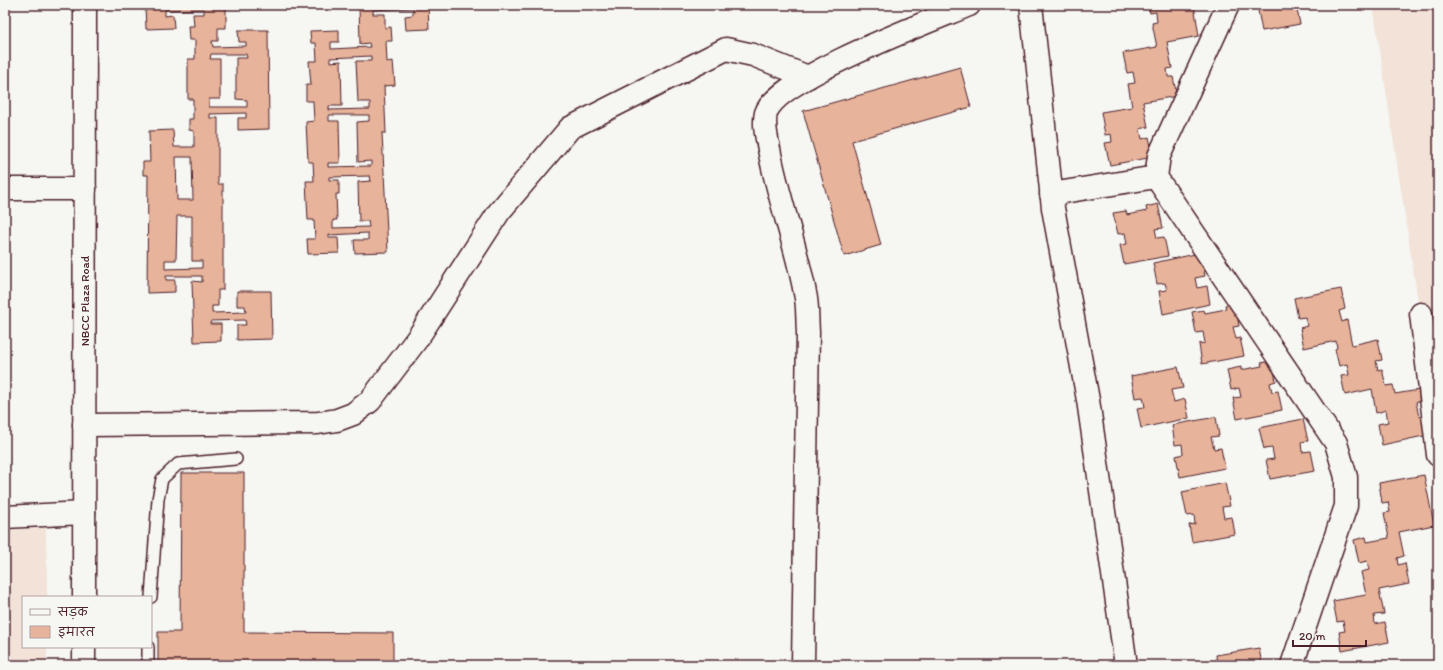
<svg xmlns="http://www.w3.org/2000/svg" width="1443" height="670" font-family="Itim,'Playpen Sans Deva',sans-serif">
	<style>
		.built { fill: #f2e2d8 }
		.building { fill: #e7b39a; stroke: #4a1f2b; fill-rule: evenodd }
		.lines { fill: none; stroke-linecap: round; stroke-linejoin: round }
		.service-casing { stroke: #4a1f2b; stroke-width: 14 }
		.minor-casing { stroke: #4a1f2b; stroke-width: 25 }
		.tertiary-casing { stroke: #4a1f2b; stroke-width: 25 }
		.service { stroke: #f6f6f2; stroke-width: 11 }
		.minor { stroke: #f6f6f2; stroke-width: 22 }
		.tertiary { stroke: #f6f6f2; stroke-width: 22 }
		.labels { text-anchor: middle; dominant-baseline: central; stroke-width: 4; stroke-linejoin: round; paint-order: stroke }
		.street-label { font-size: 12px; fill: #4a1f2b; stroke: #f6f6f2 }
	</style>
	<rect width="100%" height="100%" fill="#f6f6f2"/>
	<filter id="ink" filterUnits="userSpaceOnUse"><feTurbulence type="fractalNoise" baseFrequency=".025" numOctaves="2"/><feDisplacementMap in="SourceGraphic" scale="8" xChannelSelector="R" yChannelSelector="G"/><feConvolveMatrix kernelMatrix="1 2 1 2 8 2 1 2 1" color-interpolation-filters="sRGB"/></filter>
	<g filter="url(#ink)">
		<g class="built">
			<polygon points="1373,5 1438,5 1438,433"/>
			<polygon points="46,528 47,597 23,597 23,647 47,647 47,665 5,665 5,530"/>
		</g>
		<g class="building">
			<path d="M145,5H226V28H218V41H212L213,47L246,46V42H239L238,30H268L269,129L238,130V118H246V113L210,114V118H218V184H223V290H218V306H212V313L246,312L245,306H237V291H271L272,339L237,340V325H246L245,320L211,321L210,324H221V341L194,342L192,281L202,282V276H166V280H175V292L147,293L148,175H143V162H150L149,131L173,130L174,147H194V131L189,130V119H193V99H188V59H195V40H189L188,26H194L193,14H204V9L165,10V16L173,15L174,28L146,29ZM211,54H246L247,58H236V99L247,100V107H209V99H220V59H210ZM176,157H192L193,200H177ZM177,216H192V261H202V268L165,269V260H176Z"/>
			<path d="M359,5H428L429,29L406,30L405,16L413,15V8L373,10V14H385V28L391,27L392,41H386L387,62L393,61L395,85L384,86L386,133H382L388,252L355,253L354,240H368V233L329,235V238H338L339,253L308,254L307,239H315L314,220H308L306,181H314L313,162H308L306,122L314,121L313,101H306V85H311L309,61H317L316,43H311L310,31L339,30V42H331V49L370,47L369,43L360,44ZM371,56V61H356L358,102H370V109L329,110V106H342L341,61L330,62V58ZM329,115H369V121L357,122L358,162L371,161V166L328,167V163H340L339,121H329ZM370,176L371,181L358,182L359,221H368L369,227L333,228V220H337L336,194H339V180H329V177Z"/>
			<polygon points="1148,5 1194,5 1199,36 1167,42 1172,68 1167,69 1168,77 1173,77 1177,96 1143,102 1148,127 1140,129 1142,139 1149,137 1153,157 1110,165 1105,143 1112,142 1111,134 1105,135 1101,112 1132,107 1128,84 1135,83 1133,72 1127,73 1123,53 1157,47 1152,23 1157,22 1156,12 1150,13"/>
			<polygon points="1257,5 1296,5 1300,24 1262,31"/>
			<polygon points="960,67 971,107 852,141 881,245 844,256 803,111"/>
			<polygon points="1158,204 1163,228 1155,229 1157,238 1164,237 1168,256 1124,264 1120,245 1127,244 1125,233 1118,234 1113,213 1126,211 1127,215 1147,211 1146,207"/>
			<polygon points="1200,253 1205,276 1195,278 1197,288 1207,286 1210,304 1163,314 1159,291 1167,290 1165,283 1157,284 1153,263"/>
			<polygon points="1341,289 1345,309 1339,311 1342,322 1347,320 1352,345 1378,339 1382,360 1376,361 1378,370 1382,369 1386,386 1393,385 1395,394 1419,390 1421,400 1416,402 1419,417 1424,416 1428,435 1382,445 1378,424 1388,422 1386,410 1376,413 1372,389 1345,395 1341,376 1349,375 1347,364 1339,366 1335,349 1337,348 1336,341 1304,348 1300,328 1307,326 1305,317 1298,318 1294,298"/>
			<polygon points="1235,303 1239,326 1233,327 1236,339 1240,338 1244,356 1202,364 1199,344 1205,343 1203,332 1196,333 1192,312 1204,310 1205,313 1226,309 1225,305"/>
			<polygon points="1272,361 1276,381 1270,383 1272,392 1278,391 1282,410 1237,419 1233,398 1241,397 1239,388 1231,390 1227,370 1241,367 1241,370 1262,366 1261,363"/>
			<polygon points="1178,367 1183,388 1171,390 1174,402 1185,399 1189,418 1141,428 1137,408 1145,407 1143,397 1135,398 1131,376"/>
			<polygon points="1216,417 1219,436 1211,437 1214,449 1221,448 1225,468 1180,477 1176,456 1183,454 1182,444 1175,445 1172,425"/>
			<polygon points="1303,419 1308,441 1301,442 1302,452 1311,451 1315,471 1270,479 1266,460 1274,459 1272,448 1264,449 1259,428"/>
			<polygon points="181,473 244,473 244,632 393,633 393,665 158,665 158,632 180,632"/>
			<polygon points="1424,475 1434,525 1399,532 1404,556 1397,558 1398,565 1405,563 1409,584 1379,590 1384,614 1374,615 1375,624 1385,622 1389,642 1342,651 1339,632 1345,631 1343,621 1337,622 1333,601 1366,595 1361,572 1369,570 1367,561 1359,563 1354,540 1366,537 1367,542 1389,538 1384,513 1390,512 1388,502 1382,503 1379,483"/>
			<polygon points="1225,483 1230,506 1222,507 1224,518 1232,517 1235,534 1192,542 1189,525 1195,524 1194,515 1187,516 1182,492"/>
			<polygon points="1259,648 1262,665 1217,665 1216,655"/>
			<polygon points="755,661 755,665 684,665 684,664"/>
		</g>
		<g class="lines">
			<g class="service-casing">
				<g id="service">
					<polyline points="151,597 158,499 162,479 178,464 236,459"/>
					<polyline points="148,665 148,647"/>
				</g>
			</g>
			<g class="minor-casing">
				<g id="minor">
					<polyline points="1031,5 1053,208 1088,400 1126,665"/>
					<polyline points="1228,5 1159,156 1156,177 1336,443 1346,477 1346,506 1292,665"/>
					<polyline points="1051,194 1156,177"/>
					<polyline points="1421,314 1438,455"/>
					<polyline points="84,425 318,423 337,420 353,414 370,401 417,339 499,212 570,128 726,49 753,55 808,77"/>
					<polyline points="5,517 84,513"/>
					<path d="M803,665L808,332C807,319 808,305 805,293C796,244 778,198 769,149C767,138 763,125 766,113C777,78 931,21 969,5"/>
				</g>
			</g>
			<g class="tertiary-casing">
				<g id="tertiary">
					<polyline points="5,189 85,189"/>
					<polyline points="84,597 85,5"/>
					<polyline points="84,665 84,647"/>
				</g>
			</g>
			<use href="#service" class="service"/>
			<use href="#minor" class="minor"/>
			<use href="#tertiary" class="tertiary"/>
		</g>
	</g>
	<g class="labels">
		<g class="street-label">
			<text transform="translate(85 301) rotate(-90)">NBCC Plaza Road</text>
		</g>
	</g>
	<rect width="1443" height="670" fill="none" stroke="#f6f6f2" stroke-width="20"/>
	<rect x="10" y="10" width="1423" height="650" fill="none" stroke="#4a1f2b" stroke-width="1.5" filter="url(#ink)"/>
	<rect x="22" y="596" width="130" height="52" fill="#f6f6f2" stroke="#b1a0a2"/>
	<rect x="30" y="609" width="20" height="6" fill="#f6f6f2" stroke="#b1a0a2"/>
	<text x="58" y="616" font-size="12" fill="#4a1f2b">सड़क</text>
	<rect x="30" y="626" width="20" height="12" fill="#e7b39a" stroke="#b1a0a2"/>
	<text x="58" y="636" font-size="12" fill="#4a1f2b">इमारत</text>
	<path d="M1293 640v6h73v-6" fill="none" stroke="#4a1f2b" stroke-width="2"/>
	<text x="1299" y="640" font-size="12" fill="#4a1f2b" stroke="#f6f6f2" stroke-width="3" paint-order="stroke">20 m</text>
</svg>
